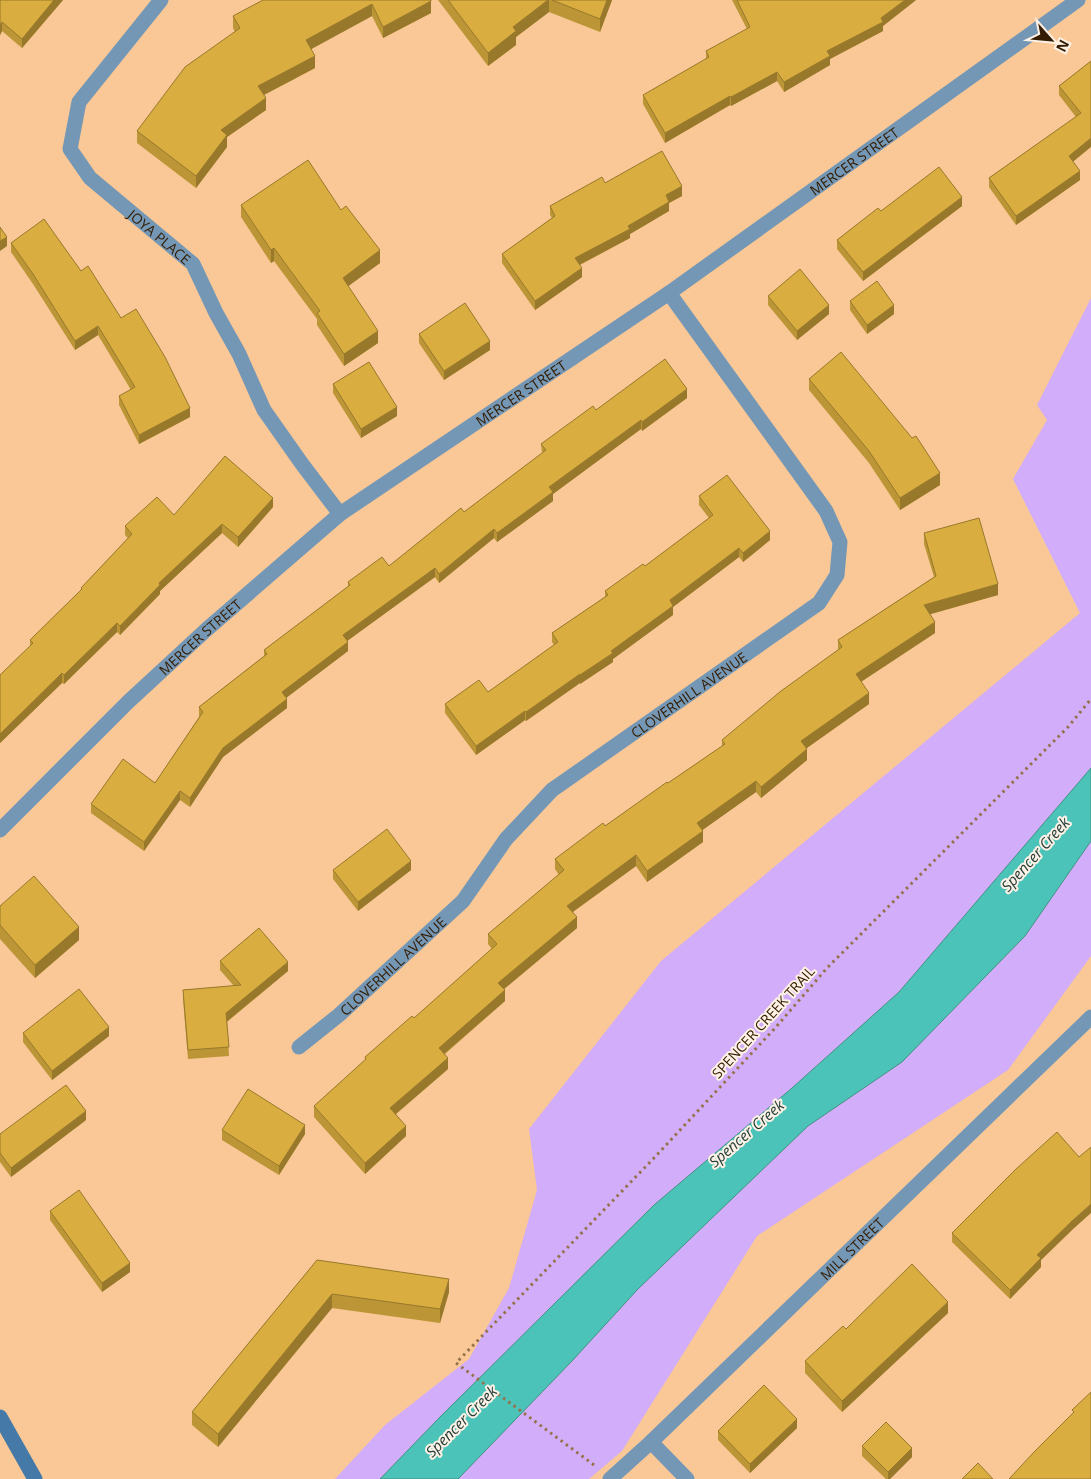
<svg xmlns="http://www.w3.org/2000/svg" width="1091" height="1479" font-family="'Open Sans',sans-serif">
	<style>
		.green { fill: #d2adfa }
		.water { fill: #4cc3b8; stroke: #449181 }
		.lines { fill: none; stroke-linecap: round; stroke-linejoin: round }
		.path { stroke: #96724b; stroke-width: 3; stroke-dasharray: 2.5 4; stroke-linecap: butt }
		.street { stroke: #7597b6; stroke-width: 15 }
		.secondary { stroke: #4579a7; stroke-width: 15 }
		.wall { fill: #bb9536 }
		.shaded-wall { fill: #98792c }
		.building { fill: #d9ad3f; stroke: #98792c }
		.labels { text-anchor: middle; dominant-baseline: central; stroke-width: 4; stroke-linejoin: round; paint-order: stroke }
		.street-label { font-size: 14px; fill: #331c01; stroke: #fef1e5 }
		.water-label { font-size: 15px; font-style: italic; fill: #243e3b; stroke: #fef1e5 }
	</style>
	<rect width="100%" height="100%" fill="#f9c896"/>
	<polygon class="green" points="1091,298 1091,956 1008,1070 757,1236 622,1451 589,1479 335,1479 385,1425 469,1359 509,1288 537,1190 529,1129 661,961 1080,613 1013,479 1047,420 1037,405"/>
	<polygon class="water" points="1091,768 1091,841 1025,936 902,1062 808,1126 638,1289 572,1361 458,1479 380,1479 440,1417 654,1205 792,1088 899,992"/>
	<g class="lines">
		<polyline class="path" points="594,1465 456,1363 654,1158 776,1027 827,968 1068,727 1091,699"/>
		<g class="street">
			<path id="s1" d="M161,0L79,102L70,149L90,178L193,264L216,313L239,354L264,410L302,464L340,514"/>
			<path id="s2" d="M0,830L128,702L206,630L340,514L669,293L1078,0"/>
			<path id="s3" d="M299,1047L339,1015L463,901L506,839L552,790L819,603L837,575L840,542L826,511L669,293"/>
			<polyline points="651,1442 687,1479"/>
			<path id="s4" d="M610,1479L651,1442L1091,1017"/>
		</g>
		<polyline class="secondary" points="0,1417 35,1479"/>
	</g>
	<g class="wall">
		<polygon points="0,0 63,0 22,48 2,31 0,35"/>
		<polygon points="431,0 431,13 383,38 372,16 311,49 315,68 264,95 266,110 227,137 227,147 196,188 137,143 137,131 235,32 233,28 233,16"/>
		<polygon points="438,0 612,0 600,32 549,12 516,37 516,45 488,66"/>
		<polygon points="732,0 916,0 883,26 883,31 830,59 830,65 784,92 777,81 731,106 730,105 665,143 643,104 643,95 706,59 706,51 747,29"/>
		<polygon points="1091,61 1073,161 1080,180 1016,225 989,187 989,178 1076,117 1059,95 1059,86"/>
		<polygon points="605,183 682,196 669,203 669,211 630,234 630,238 580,265 582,277 535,310 502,263 502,254 552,218 550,215 550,206"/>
		<polygon points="241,205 341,210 380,263 348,286 378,343 344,366 317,325 317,319 274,261 271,263 241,217"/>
		<polygon points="962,206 863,281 837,249 837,240 881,211"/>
		<polygon points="11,243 81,271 121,318 190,417 139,444 119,405 119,396 131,390 98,335 75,350 33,284 11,252"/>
		<polygon points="768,296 829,314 797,340 768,305"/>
		<polygon points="850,301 894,314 867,334 850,310"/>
		<polygon points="419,334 490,350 444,380 419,343"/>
		<polygon points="809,379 940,485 900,510 869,463 809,390"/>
		<polygon points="333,384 397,416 361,438 333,393"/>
		<polygon points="687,398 642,431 641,429 553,494 553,501 497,542 494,538 439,583 435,577 347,641 348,651 286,698 287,708 223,757 190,807 180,800 144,851 91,813 91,804 155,783 199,717 199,707 264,656 264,650 348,587 348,582 389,566 464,512 542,453 541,444 596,410"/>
		<polygon points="699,496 770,540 743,562 739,557 673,607 673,615 613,659 613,662 580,684 580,683 526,721 525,720 476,755 445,713 445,704 488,692 554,645 552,642 552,633 605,597 605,591 645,566 709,518 699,505"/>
		<polygon points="273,507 238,547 222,533 160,591 160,594 120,635 117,632 64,684 62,683 0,743 0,675 30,646 30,640 81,590 81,588 128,538 125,535 125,526 174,515"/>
		<polygon points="924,533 998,595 930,614 935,633 861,682 869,704 807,748 807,760 761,798 756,792 702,830 703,842 647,882 636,866 573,912 577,928 504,989 505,1001 445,1054 448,1069 396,1114 406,1136 365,1174 314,1117 314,1106 365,1060 365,1057 414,1018 492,949 488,944 488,934 559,875 555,869 555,859 605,826 722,746 722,740 838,650 838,640 934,577 924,544"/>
		<polygon points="333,870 411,870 358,911 333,879"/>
		<polygon points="0,906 79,940 35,978 0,939"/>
		<polygon points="220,961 288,971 227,1022 229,1056 188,1059 183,999 183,990 234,986 220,970"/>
		<polygon points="23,1033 109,1036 52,1080 23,1042"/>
		<polygon points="86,1120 11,1177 0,1162 0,1134"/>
		<polygon points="222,1130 305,1134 279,1175 222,1140"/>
		<polygon points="50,1211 130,1272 102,1292 50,1220"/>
		<polygon points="1072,1230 1041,1260 1041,1267 1010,1299 952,1242 952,1233"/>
		<polygon points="317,1260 449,1292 440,1323 332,1308 218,1447 192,1425 192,1412"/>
		<polygon points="948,1313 842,1412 805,1373 805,1361 846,1329"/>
		<polygon points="797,1428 750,1473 718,1440 718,1431"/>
		<polygon points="862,1446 912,1457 890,1479 886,1479 862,1456"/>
	</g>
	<g class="shaded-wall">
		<polygon points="54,0 63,0 22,48 22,39"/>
		<polygon points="548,0 549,0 549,12 516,37 516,45 488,66 488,53 513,27"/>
		<polygon points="607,0 612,0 600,32 600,19"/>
		<polygon points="905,0 916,0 883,26 883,31 830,59 830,65 784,92 784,82 827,51 881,18"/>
		<polygon points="431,1 431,13 383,38 383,27"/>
		<polygon points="372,4 372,16 306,52 306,40"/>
		<polygon points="2,22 2,31 0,35 0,25"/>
		<polygon points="315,56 315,68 258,98 258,86"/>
		<polygon points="777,72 777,81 731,106 731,97"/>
		<polygon points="730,96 730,105 665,143 665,133"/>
		<polygon points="266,98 266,110 227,137 227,147 196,188 196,176 221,130"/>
		<polygon points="1091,138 1091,147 1069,165 1069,156"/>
		<polygon points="1080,171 1080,180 1016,225 1016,216"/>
		<polygon points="682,186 682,196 669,203 669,211 630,234 630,238 575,267 575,258 666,195"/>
		<polygon points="962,197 962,206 863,281 863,272"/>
		<polygon points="7,237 7,246 0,251 0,241"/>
		<polygon points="274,248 274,261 271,263 271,250"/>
		<polygon points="380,250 380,263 343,290 343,278"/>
		<polygon points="582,268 582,277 535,310 535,301"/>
		<polygon points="829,305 829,314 797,340 797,331"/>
		<polygon points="894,305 894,314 867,334 867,325"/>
		<polygon points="98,326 98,335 75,350 75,341"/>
		<polygon points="378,331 378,343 344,366 344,354"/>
		<polygon points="490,341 490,350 444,380 444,371"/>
		<polygon points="687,389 687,398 642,431 642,422"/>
		<polygon points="397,407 397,416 361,438 361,429"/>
		<polygon points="190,408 190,417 139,444 139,435"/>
		<polygon points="641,420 641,429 553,494 553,501 497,542 497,533 549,487"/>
		<polygon points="940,473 940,485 900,510 900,498"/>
		<polygon points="273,498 273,507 238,547 238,537"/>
		<polygon points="222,524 222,533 160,591 160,594 120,635 120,626 159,583"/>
		<polygon points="494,529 494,538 439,583 439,574"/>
		<polygon points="770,531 770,540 743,562 743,553"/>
		<polygon points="739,548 739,557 673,607 673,615 613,659 613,662 580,684 580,675 611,651 670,600"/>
		<polygon points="435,568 435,577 343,644 343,635"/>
		<polygon points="998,584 998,595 924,616 924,605"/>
		<polygon points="935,622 935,633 856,685 856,674"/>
		<polygon points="117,623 117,632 64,684 64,675"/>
		<polygon points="348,642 348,651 282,701 282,692"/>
		<polygon points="62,673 62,683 0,743 0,734"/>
		<polygon points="580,674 580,683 526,721 526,712"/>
		<polygon points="869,693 869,704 801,752 801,741"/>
		<polygon points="287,699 287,708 223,757 190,807 190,798 223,748"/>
		<polygon points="525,711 525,720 476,755 476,746"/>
		<polygon points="807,749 807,760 761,798 761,787"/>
		<polygon points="756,781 756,792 697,834 697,823"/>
		<polygon points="180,791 180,800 144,851 144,842"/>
		<polygon points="703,831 703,842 647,882 647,871"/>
		<polygon points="636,855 636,866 567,916 567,906"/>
		<polygon points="411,861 411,870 358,911 358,902"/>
		<polygon points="577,917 577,928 498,994 498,983"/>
		<polygon points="79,927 79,940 35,978 35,965"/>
		<polygon points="288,962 288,971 226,1022 226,1013"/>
		<polygon points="505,990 505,1001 439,1058 439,1048"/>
		<polygon points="109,1027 109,1036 52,1080 52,1071"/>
		<polygon points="448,1058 448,1069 390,1119 390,1108"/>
		<polygon points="86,1111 86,1120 11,1177 11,1168"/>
		<polygon points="305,1125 305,1134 279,1175 279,1166"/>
		<polygon points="406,1126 406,1136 365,1174 365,1163"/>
		<polygon points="1091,1204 1091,1213 1072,1230 1041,1260 1041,1267 1010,1299 1010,1290 1037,1255 1072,1221"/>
		<polygon points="130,1263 130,1272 102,1292 102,1283"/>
		<polygon points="449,1279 449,1292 440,1323 440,1309"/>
		<polygon points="332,1294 332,1308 218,1447 218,1434"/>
		<polygon points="948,1302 948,1313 842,1412 842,1401"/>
		<polygon points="797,1419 797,1428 750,1473 750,1464"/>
		<polygon points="912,1448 912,1457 890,1479 888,1479 888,1472"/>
	</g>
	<g class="building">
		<polygon points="0,0 54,0 22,39 2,22 0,25"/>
		<polygon points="263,0 431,0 431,1 383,27 372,4 306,40 315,56 258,86 266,98 221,130 227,135 196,176 137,131 185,67 240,28 233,16"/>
		<polygon points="448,0 548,0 513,27 516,31 488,53"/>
		<polygon points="552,0 607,0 600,19"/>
		<polygon points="737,0 905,0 881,18 883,22 827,51 830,56 784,82 777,72 731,97 730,96 665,133 643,95 709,57 706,51 750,27"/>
		<polygon points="1091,61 1091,138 1069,156 1080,171 1016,216 989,178 1081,113 1059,86"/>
		<polygon points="662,151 682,186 666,195 669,202 628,226 630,229 575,258 582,268 535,301 502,254 555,216 550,206 602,177 605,183"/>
		<polygon points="308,160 341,210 346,206 380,250 343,278 378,331 344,354 317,313 320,311 274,248 271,250 241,205"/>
		<polygon points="939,167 962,197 863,272 837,240 878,208 881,211"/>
		<polygon points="44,219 81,271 88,266 121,318 136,309 165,357 190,408 139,435 119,396 135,387 98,326 75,341 33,274 11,243"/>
		<polygon points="0,227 7,237 0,241"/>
		<polygon points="800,269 829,305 797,331 768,296"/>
		<polygon points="877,281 894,305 867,325 850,301"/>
		<polygon points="465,303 490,341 444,371 419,334"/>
		<polygon points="841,352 912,438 916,436 940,473 900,498 869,451 809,379"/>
		<polygon points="665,359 687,389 642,422 641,420 549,487 553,492 497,533 494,529 439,574 435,568 343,635 348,642 282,692 287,699 223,748 190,798 180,791 144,842 91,804 123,759 155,783 203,712 199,707 267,654 264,650 350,585 348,582 382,557 389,566 461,508 464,512 546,450 541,444 593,406 596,410"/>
		<polygon points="369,362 397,407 361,429 333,384"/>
		<polygon points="225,456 273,498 238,537 222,524 159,583 160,585 120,626 117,623 64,675 62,673 0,734 0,675 33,643 30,640 82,589 81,588 132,534 125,526 157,497 174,515"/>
		<polygon points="727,475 770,531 743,553 739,548 670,600 673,606 611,651 613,653 580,675 580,674 526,712 525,711 476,746 445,704 479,680 488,692 558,642 552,633 608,595 605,591 643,564 645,566 713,515 699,496"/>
		<polygon points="979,518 998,584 924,605 935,622 856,674 869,693 801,741 807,749 761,787 756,781 697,823 703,831 647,871 636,855 567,906 577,917 498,983 505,990 439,1048 448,1058 390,1108 406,1126 365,1163 314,1106 366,1059 365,1057 412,1016 414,1018 497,944 488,934 564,870 555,859 603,823 605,826 667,782 668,783 725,744 722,740 781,691 842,647 838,640 936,576 924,533"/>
		<polygon points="387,829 411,861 358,902 333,870"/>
		<polygon points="34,876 79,927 35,965 0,925 0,906"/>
		<polygon points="259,928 288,962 226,1013 229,1047 188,1050 183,990 241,985 220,961"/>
		<polygon points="79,989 109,1027 52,1071 23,1033"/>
		<polygon points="66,1085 86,1111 11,1168 0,1153 0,1134"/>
		<polygon points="248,1089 305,1125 279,1166 222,1130"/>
		<polygon points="1057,1132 1079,1157 1091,1147 1091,1204 1072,1221 1037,1255 1041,1258 1010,1290 952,1233 1016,1169"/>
		<polygon points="79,1190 130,1263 102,1283 50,1211"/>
		<polygon points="317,1260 449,1279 440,1309 332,1294 218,1434 192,1412"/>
		<polygon points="912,1264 948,1302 842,1401 805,1361 843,1326 846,1329"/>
		<polygon points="764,1385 797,1419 750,1464 718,1431"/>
		<polygon points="1091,1392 1091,1479 1009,1479 1034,1452 1074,1412 1072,1410"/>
		<polygon points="886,1422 912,1448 888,1472 862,1446"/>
		<polygon points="978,1463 993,1479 962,1479"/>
	</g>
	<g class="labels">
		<g class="street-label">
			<text stroke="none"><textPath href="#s2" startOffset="1088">MERCER STREET</textPath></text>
			<text stroke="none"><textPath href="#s1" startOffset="305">JOYA PLACE</textPath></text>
			<text stroke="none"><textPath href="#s2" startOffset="682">MERCER STREET</textPath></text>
			<text stroke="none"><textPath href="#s2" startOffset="278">MERCER STREET</textPath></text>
			<text stroke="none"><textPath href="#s3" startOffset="529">CLOVERHILL AVENUE</textPath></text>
			<text stroke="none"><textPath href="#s3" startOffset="124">CLOVERHILL AVENUE</textPath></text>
			<text transform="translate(763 1022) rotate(-48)">SPENCER CREEK TRAIL</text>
			<text stroke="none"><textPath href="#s4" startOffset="334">MILL STREET</textPath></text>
		</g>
		<g class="water-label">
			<text transform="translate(1035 854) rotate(-48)">Spencer Creek</text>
			<text transform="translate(746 1133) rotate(-41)">Spencer Creek</text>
			<text transform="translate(461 1421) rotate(-45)">Spencer Creek</text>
		</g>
	</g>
	<g transform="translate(1051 40) rotate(117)" stroke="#fef1e5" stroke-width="4" paint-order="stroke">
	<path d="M0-4L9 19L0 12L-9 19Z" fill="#331c01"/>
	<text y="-8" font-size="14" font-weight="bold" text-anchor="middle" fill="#331c01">N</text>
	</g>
</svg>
